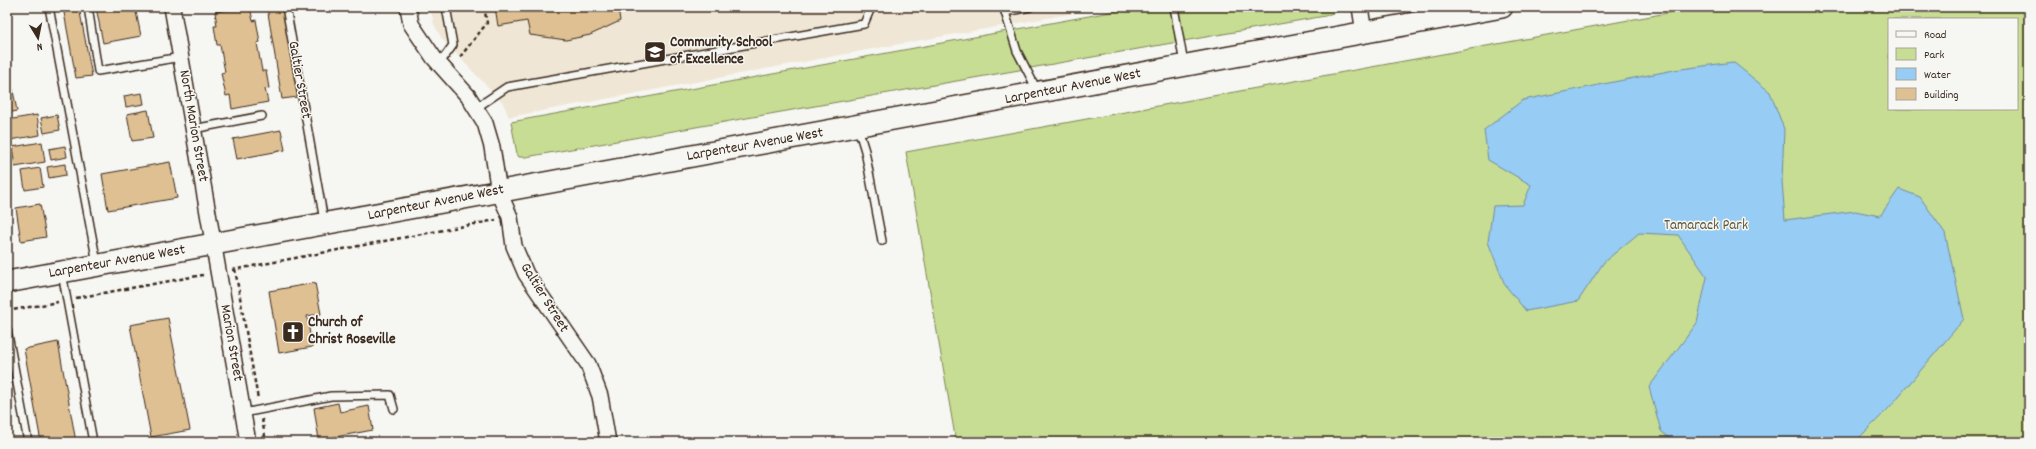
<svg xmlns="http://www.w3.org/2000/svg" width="2036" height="449" font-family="Dekko,sans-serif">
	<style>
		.built { fill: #efe6d5 }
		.green { fill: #c6dd93; stroke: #808458; fill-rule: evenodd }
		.water { fill: #97ccf5; stroke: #728b9f }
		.building { fill: #dfc092; stroke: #3b2a1e }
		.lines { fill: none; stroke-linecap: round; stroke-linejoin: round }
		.lane-casing { stroke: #3b2a1e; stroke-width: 10 }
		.street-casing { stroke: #3b2a1e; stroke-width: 18 }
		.secondary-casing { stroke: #3b2a1e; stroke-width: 24 }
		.path { stroke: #3b2a1e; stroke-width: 2.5; stroke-dasharray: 4 3; stroke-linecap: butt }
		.lane { stroke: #f6f6f2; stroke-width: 7 }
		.street { stroke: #f6f6f2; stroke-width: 15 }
		.secondary { stroke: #f6f6f2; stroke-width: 21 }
		.labels { text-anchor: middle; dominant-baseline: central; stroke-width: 3; stroke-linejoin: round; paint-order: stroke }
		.poi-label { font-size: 15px; font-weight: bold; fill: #3b2a1e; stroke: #f6f6f2; text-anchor: start }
		.street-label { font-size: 15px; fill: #3b2a1e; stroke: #f6f6f2 }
		.park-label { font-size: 15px; fill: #5e573b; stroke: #f6f6f2 }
	</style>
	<rect width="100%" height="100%" fill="#f6f6f2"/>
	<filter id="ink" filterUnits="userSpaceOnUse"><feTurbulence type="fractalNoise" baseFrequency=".025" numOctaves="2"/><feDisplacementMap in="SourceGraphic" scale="8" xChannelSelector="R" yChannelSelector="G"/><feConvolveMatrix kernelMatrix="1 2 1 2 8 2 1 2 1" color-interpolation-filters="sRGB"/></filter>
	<g filter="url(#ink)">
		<polygon class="built" points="430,7 1109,7 910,42 509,117 503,103 442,39 434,24"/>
		<g class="green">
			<polygon points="1138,7 1341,7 1338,11 1325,16 526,157 519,157 517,154 511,122"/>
			<path d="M1700,7H2029V442H956L906,152ZM1889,19H2017V109H1889Z"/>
		</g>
		<polygon class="water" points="1733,62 1770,92 1784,129 1782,181 1785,220 1855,211 1880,216 1899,189 1920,197 1945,233 1964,319 1888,409 1855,442 1673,442 1661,431 1649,387 1697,323 1707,277 1678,235 1639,233 1604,262 1578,301 1526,311 1505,285 1488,242 1493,206 1523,205 1531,185 1488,160 1484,130 1523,100 1674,70"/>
		<g class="building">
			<polygon points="63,7 79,7 92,76 76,78"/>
			<polygon points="96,7 135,7 141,36 103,43"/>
			<polygon points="244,7 250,7 253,21 256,20 260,42 257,43 262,71 266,71 269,88 265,89 268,102 232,109 230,95 226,96 221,73 225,72 220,45 217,45 214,26 217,26 215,12"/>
			<polygon points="267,7 283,7 298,97 282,99"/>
			<polygon points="495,7 618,7 620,21 590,35 566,40 530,35 527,21 498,26"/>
			<polygon points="7,60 17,111 7,113"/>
			<polygon points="142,93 144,104 126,107 124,96"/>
			<polygon points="148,110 153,138 132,141 127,114"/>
			<polygon points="37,115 40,135 9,140 7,120"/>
			<polygon points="57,115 60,130 44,133 41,118"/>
			<polygon points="281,130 285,150 237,159 233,139"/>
			<polygon points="42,142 45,162 15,167 12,147"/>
			<polygon points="65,146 67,157 51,160 49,149"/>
			<polygon points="170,162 177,198 108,210 102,174"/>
			<polygon points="65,164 66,175 49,178 47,167"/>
			<polygon points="40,168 43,187 25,190 22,171"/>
			<polygon points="40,204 46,237 21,241 16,208"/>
			<polygon points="315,283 321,314 307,316 312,347 279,353 269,291"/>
			<polygon points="168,318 190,430 151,437 130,325"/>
			<polygon points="58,342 76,442 41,442 24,349"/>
			<polygon points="338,403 340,412 369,406 373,430 319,440 314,408"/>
		</g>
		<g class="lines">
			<g class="lane-casing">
				<g id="lane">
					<polyline points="49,7 97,263"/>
					<polyline points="88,7 98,71 181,57"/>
					<polyline points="286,7 324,221"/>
					<polyline points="1004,7 1005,12 1030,7"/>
					<polyline points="1174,7 1184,64"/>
					<polyline points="1005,12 1017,51 1037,90"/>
					<polyline points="440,63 453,45 446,7"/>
					<polyline points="476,108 507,87 864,24 870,10 870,7"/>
					<polyline points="858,128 865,151 882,241"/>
					<polyline points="193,129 262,116"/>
					<polyline points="62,273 93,442"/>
					<polyline points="7,329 28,442"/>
					<polyline points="243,413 331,396 390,395 394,409"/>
				</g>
			</g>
			<g class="street-casing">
				<g id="street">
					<polyline points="172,7 248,442"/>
					<polyline points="408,7 411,24 434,58 468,96 485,123 492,147 499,192 510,217 514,246 526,274 588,364 600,396 608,442"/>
					<polyline points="1360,7 1364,33"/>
				</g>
			</g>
			<g class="secondary-casing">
				<polyline id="secondary" points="7,282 1502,7"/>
			</g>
			<g class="path">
				<polyline points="460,57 487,23 484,7"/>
				<polyline points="235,269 258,399"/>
				<polyline points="232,270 496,220"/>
				<polyline points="76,298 203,275"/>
				<polyline points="7,311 58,302"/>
				<polyline points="262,419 266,442"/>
			</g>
			<use href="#lane" class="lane"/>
			<use href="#street" class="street"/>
			<use href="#secondary" class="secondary"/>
		</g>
	</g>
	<defs>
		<g id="school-square" transform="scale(1.15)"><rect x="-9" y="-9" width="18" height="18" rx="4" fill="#3b2a1e" stroke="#f6f6f2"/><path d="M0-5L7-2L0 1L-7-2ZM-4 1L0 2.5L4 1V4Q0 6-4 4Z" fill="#fff"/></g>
		<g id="church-square" transform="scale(1.15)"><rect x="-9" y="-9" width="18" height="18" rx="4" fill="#3b2a1e" stroke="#f6f6f2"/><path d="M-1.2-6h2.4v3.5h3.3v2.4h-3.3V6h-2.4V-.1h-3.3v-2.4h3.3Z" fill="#fff"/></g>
	</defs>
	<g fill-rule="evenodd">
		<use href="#school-square" x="655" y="52"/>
		<use href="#church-square" x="293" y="332"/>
	</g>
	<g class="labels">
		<g class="poi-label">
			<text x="670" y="43">Community School<tspan x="670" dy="17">of Excellence</tspan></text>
			<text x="308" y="323">Church of<tspan x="308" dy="17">Christ Roseville</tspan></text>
		</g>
		<g class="street-label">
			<text transform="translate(299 80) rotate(80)">Galtier Street</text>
			<text transform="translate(1073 87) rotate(-11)">Larpenteur Avenue West</text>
			<text transform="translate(193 126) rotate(80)">North Marion Street</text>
			<text transform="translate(755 145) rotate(-10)">Larpenteur Avenue West</text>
			<text transform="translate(436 203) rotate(-11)">Larpenteur Avenue West</text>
			<text transform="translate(117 262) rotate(-10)">Larpenteur Avenue West</text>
			<text transform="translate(544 298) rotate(58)">Galtier Street</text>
			<text transform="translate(231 343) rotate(80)">Marion Street</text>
		</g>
		<g class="park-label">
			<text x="1706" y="226">Tamarack Park</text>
		</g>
	</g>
	<rect width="2036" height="449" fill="none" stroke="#f6f6f2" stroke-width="24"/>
	<rect x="12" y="12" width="2012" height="425" fill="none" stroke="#3b2a1e" stroke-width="1.5" filter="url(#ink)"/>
	<rect x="1888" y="18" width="130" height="92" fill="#f6f6f2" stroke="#aba49d"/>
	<rect x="1896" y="31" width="20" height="6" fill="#f6f6f2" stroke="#aba49d"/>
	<text x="1924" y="38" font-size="12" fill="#3b2a1e">Road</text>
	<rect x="1896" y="48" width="20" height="12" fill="#c6dd93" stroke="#aba49d"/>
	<text x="1924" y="58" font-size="12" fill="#3b2a1e">Park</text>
	<rect x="1896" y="68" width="20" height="12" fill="#97ccf5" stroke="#aba49d"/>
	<text x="1924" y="78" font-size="12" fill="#3b2a1e">Water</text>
	<rect x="1896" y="88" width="20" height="12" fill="#dfc092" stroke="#aba49d"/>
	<text x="1924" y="98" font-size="12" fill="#3b2a1e">Building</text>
	<g transform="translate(38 38) rotate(170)" stroke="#f6f6f2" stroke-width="3" paint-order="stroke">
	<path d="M0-3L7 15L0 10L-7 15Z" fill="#3b2a1e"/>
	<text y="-6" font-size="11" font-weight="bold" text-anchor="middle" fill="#3b2a1e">N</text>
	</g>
</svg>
